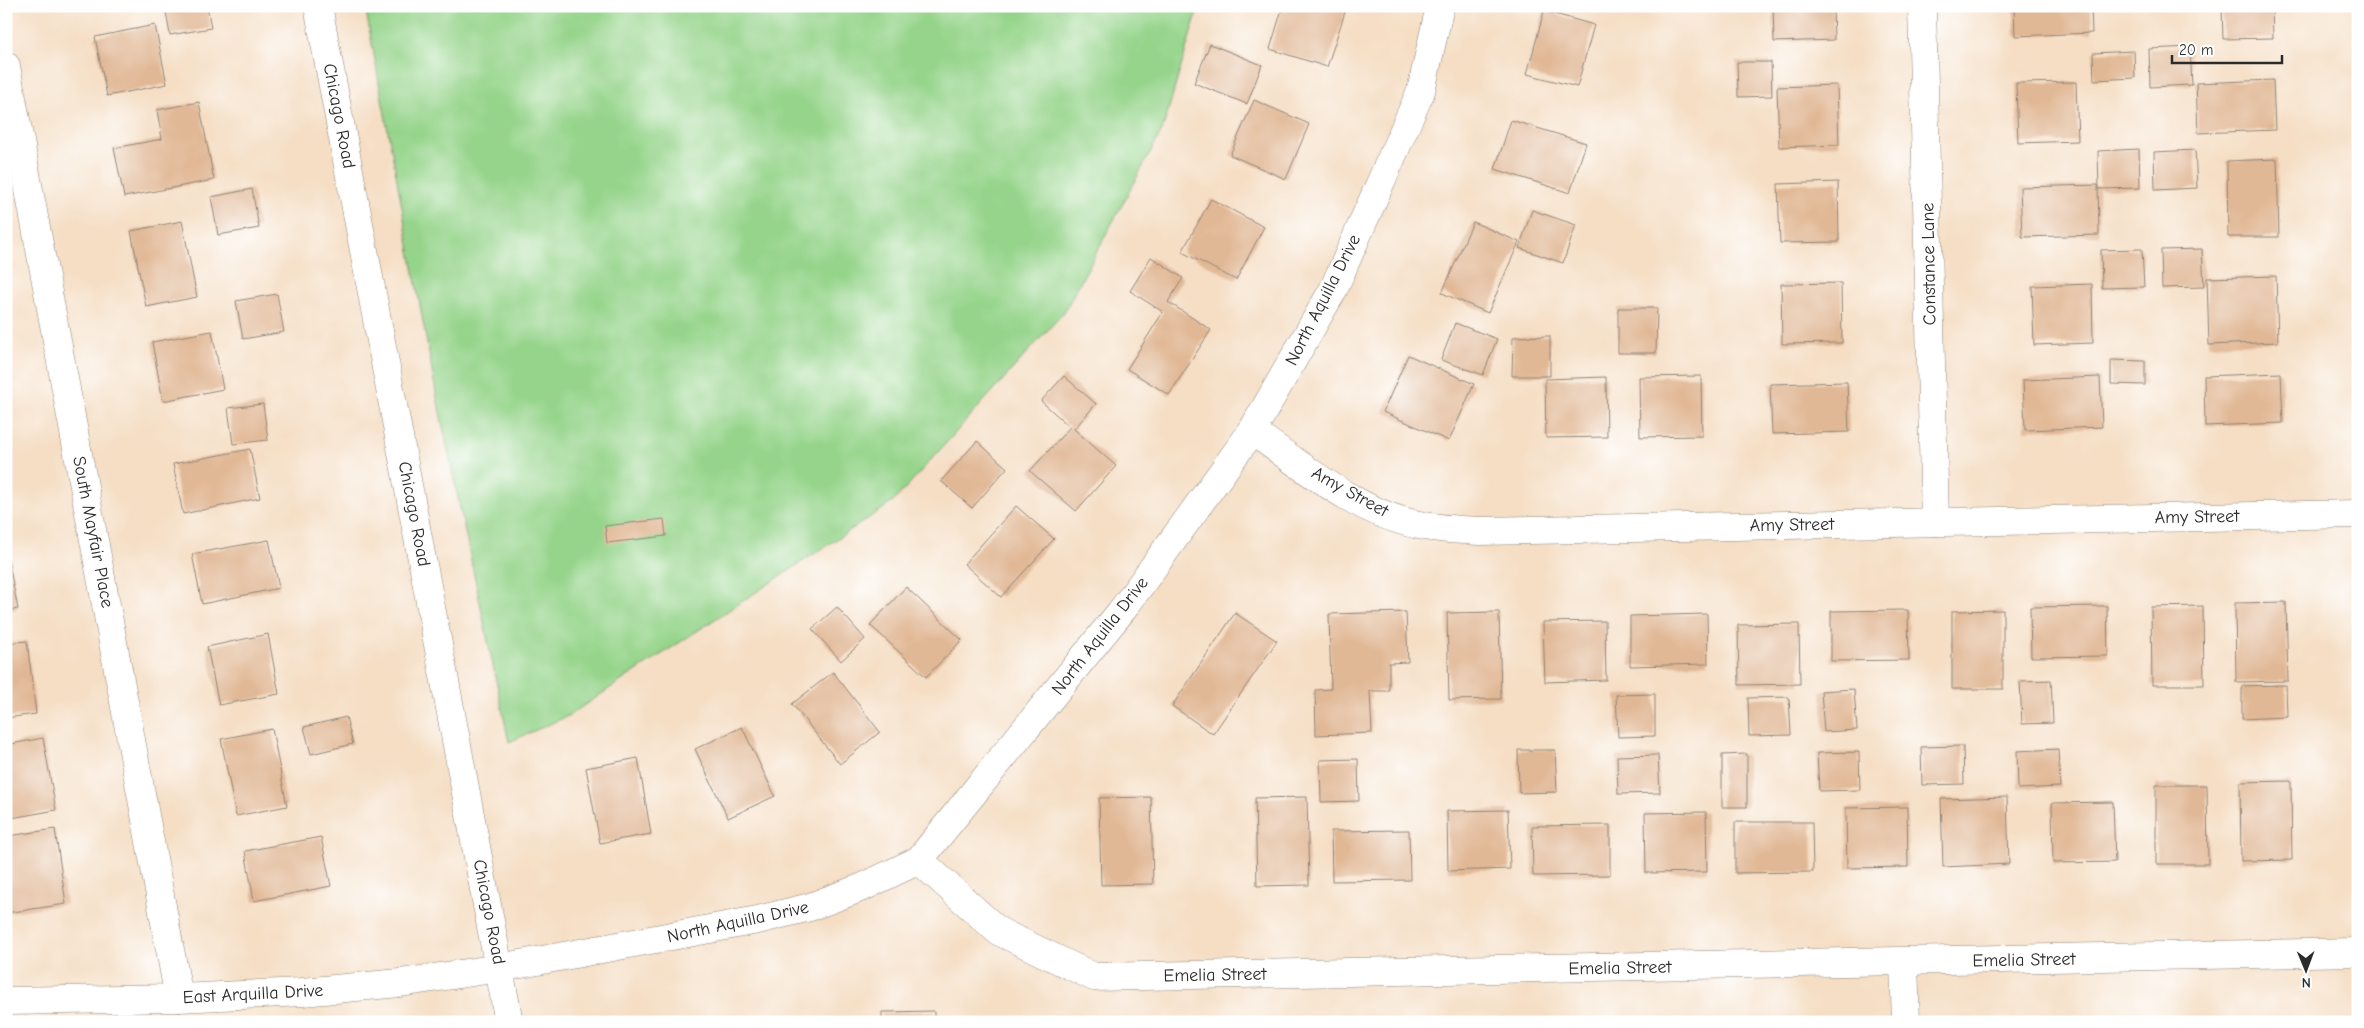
<svg xmlns="http://www.w3.org/2000/svg" width="2364" height="1028" font-family="'Comic Neue',sans-serif">
	<style>
		.green { fill: #95d48a; stroke: #60805a }
		.building { fill: #e1b895 }
		.lines { fill: none; stroke-linecap: round; stroke-linejoin: round }
		.street-casing { stroke: #908478; stroke-width: 29 }
		.secondary-casing { stroke: #908478; stroke-width: 29 }
		.street { stroke: #fff; stroke-width: 28 }
		.secondary { stroke: #fff; stroke-width: 28 }
		.labels { text-anchor: middle; dominant-baseline: central; stroke-width: 4; stroke-linejoin: round; paint-order: stroke }
		.street-label { font-size: 18px; fill: #2b2b2b; stroke: #fff }
	</style>
	<rect width="100%" height="100%" fill="#fff"/>
	<filter id="ink" filterUnits="userSpaceOnUse"><feTurbulence type="fractalNoise" baseFrequency=".02" numOctaves="2"/><feDisplacementMap in="SourceGraphic" scale="10" xChannelSelector="R" yChannelSelector="G"/><feConvolveMatrix kernelMatrix="1 2 1 2 8 2 1 2 1" color-interpolation-filters="sRGB"/></filter>
	<filter id="wash" filterUnits="userSpaceOnUse"><feTurbulence type="fractalNoise" baseFrequency=".0096" numOctaves="4" result="noise"/><feDisplacementMap in="SourceGraphic" scale="20" xChannelSelector="R" yChannelSelector="G"/><feGaussianBlur stdDeviation="1.12" result="paint"/><feColorMatrix in="noise" values="0 0 0 0 0 0 0 0 0 0 0 0 0 0 0 0 0 1.4 0 .05"/><feComposite in="paint" operator="in"/></filter>
	<g filter="url(#wash)">
		<rect width="100%" height="100%" fill="#f5dec4"/>
		<polygon class="green" points="365,6 1199,6 1162,131 1064,312 893,502 568,716 509,742 437,398"/>
		<g id="blocks">
			<g class="building">
				<polygon points="165,6 207,6 211,28 170,35"/>
				<polygon points="1283,6 1336,6 1346,9 1327,67 1270,49"/>
				<polygon points="1773,6 1833,6 1834,40 1774,42"/>
				<polygon points="2014,6 2091,6 2092,33 2015,36"/>
				<polygon points="2222,6 2272,6 2273,38 2223,39"/>
				<polygon points="1544,11 1594,25 1577,87 1527,74"/>
				<polygon points="155,25 167,84 107,96 95,37"/>
				<polygon points="1210,44 1262,65 1247,104 1194,83"/>
				<polygon points="2190,47 2192,85 2150,87 2149,49"/>
				<polygon points="2134,51 2135,78 2094,80 2093,53"/>
				<polygon points="1737,62 1771,62 1772,96 1738,97"/>
				<polygon points="2273,80 2275,130 2198,133 2196,83"/>
				<polygon points="2076,82 2078,141 2018,143 2016,83"/>
				<polygon points="1837,85 1839,145 1779,147 1777,87"/>
				<polygon points="1254,100 1309,124 1286,179 1230,155"/>
				<polygon points="199,102 214,180 124,197 114,148 162,139 157,110"/>
				<polygon points="1511,120 1586,143 1570,193 1495,169"/>
				<polygon points="2139,149 2140,188 2099,189 2098,151"/>
				<polygon points="2195,150 2197,188 2155,190 2154,152"/>
				<polygon points="2277,159 2279,237 2228,237 2227,161"/>
				<polygon points="1838,182 1839,242 1780,243 1778,184"/>
				<polygon points="2098,185 2099,235 2022,237 2020,187"/>
				<polygon points="252,189 259,228 218,235 211,197"/>
				<polygon points="1211,199 1264,227 1236,280 1182,252"/>
				<polygon points="1532,210 1576,225 1563,263 1519,248"/>
				<polygon points="182,221 197,297 146,307 131,231"/>
				<polygon points="1473,222 1519,242 1488,313 1442,293"/>
				<polygon points="2142,249 2144,287 2102,288 2101,250"/>
				<polygon points="2202,249 2204,287 2162,288 2161,250"/>
				<polygon points="1151,257 1183,278 1168,302 1211,330 1169,395 1127,369 1163,312 1130,291"/>
				<polygon points="2276,276 2278,342 2209,345 2207,278"/>
				<polygon points="1841,283 1842,343 1782,344 1781,284"/>
				<polygon points="2092,284 2093,343 2034,345 2032,286"/>
				<polygon points="277,294 284,332 243,339 236,301"/>
				<polygon points="1618,308 1657,308 1656,353 1618,353"/>
				<polygon points="1455,323 1497,339 1483,375 1441,360"/>
				<polygon points="212,331 223,389 163,401 152,342"/>
				<polygon points="1550,336 1550,376 1512,376 1513,337"/>
				<polygon points="1408,355 1474,384 1449,441 1383,412"/>
				<polygon points="2111,360 2145,361 2145,385 2111,384"/>
				<polygon points="2281,373 2283,423 2205,426 2204,376"/>
				<polygon points="1064,376 1096,404 1074,429 1116,466 1076,511 1030,471 1070,427 1041,401"/>
				<polygon points="1701,376 1702,436 1640,437 1639,377"/>
				<polygon points="1606,377 1607,437 1546,438 1545,379"/>
				<polygon points="2100,377 2102,427 2025,430 2023,380"/>
				<polygon points="1847,382 1849,432 1772,434 1770,384"/>
				<polygon points="263,404 268,440 233,444 228,408"/>
				<polygon points="977,441 1007,468 972,508 941,481"/>
				<polygon points="250,449 260,498 183,514 173,464"/>
				<polygon points="1016,506 1054,539 1001,597 964,564"/>
				<polygon points="664,519 666,536 607,543 605,526"/>
				<polygon points="269,540 279,588 202,604 192,554"/>
				<polygon points="6,559 8,559 18,609 6,611"/>
				<polygon points="906,587 962,640 926,677 870,625"/>
				<polygon points="2286,602 2288,681 2236,682 2235,603"/>
				<polygon points="2107,606 2108,656 2031,657 2030,607"/>
				<polygon points="2203,606 2204,685 2152,685 2151,607"/>
				<polygon points="837,607 865,639 841,661 812,629"/>
				<polygon points="1908,610 1909,660 1831,661 1831,611"/>
				<polygon points="2003,610 2003,689 1952,689 1952,611"/>
				<polygon points="1406,612 1408,662 1389,663 1389,691 1370,691 1372,733 1316,735 1315,690 1331,689 1329,614"/>
				<polygon points="1499,612 1501,699 1449,700 1447,613"/>
				<polygon points="1235,613 1277,641 1213,734 1172,706"/>
				<polygon points="1707,614 1708,664 1630,666 1630,616"/>
				<polygon points="1605,621 1606,680 1545,682 1543,622"/>
				<polygon points="1799,624 1800,684 1739,685 1738,625"/>
				<polygon points="268,634 279,694 219,705 207,647"/>
				<polygon points="27,641 36,714 6,718 6,643"/>
				<polygon points="833,672 880,732 840,764 792,704"/>
				<polygon points="2051,680 2053,723 2022,724 2020,681"/>
				<polygon points="2286,685 2287,717 2242,719 2242,686"/>
				<polygon points="1854,689 1857,730 1824,732 1821,691"/>
				<polygon points="1655,694 1655,736 1618,737 1616,695"/>
				<polygon points="1789,697 1791,735 1749,736 1748,698"/>
				<polygon points="346,717 353,744 311,754 304,727"/>
				<polygon points="742,727 775,796 728,818 695,749"/>
				<polygon points="272,729 287,806 236,816 221,739"/>
				<polygon points="43,738 56,810 6,819 6,745"/>
				<polygon points="1963,746 1964,784 1922,785 1921,747"/>
				<polygon points="2058,749 2060,787 2018,789 2017,751"/>
				<polygon points="1518,750 1555,750 1557,792 1519,793"/>
				<polygon points="1859,752 1860,790 1819,791 1817,753"/>
				<polygon points="1747,754 1747,807 1722,807 1722,755"/>
				<polygon points="1658,755 1660,793 1618,794 1617,756"/>
				<polygon points="638,758 651,834 600,843 586,768"/>
				<polygon points="1358,759 1359,801 1321,802 1320,760"/>
				<polygon points="2291,781 2292,860 2241,861 2240,782"/>
				<polygon points="2156,785 2207,785 2208,864 2156,864"/>
				<polygon points="1151,797 1153,884 1101,885 1099,798"/>
				<polygon points="1307,797 1309,885 1257,886 1255,798"/>
				<polygon points="2007,797 2009,864 1943,867 1941,799"/>
				<polygon points="2113,802 2115,862 2053,863 2052,803"/>
				<polygon points="1907,807 1908,867 1847,868 1846,808"/>
				<polygon points="1508,810 1510,869 1448,871 1447,811"/>
				<polygon points="1706,812 1707,872 1646,873 1645,813"/>
				<polygon points="1735,822 1812,822 1813,872 1735,873"/>
				<polygon points="1610,825 1610,875 1533,876 1532,826"/>
				<polygon points="55,829 66,904 6,913 6,861 11,860 8,836"/>
				<polygon points="1409,830 1410,880 1332,881 1331,831"/>
				<polygon points="321,837 331,886 254,901 245,851"/>
				<polygon points="934,1011 934,1022 882,1022 882,1012"/>
				<polygon points="826,1018 826,1022 773,1022 773,1019"/>
			</g>
		</g>
	</g>
	<g filter="url(#ink)">
		<use href="#blocks" fill-opacity="0" stroke="#908478" stroke-width="1"/>
		<g class="lines">
			<g class="street-casing">
				<g id="street">
					<polyline points="1922,6 1935,522"/>
					<polyline points="6,66 179,998"/>
					<path d="M1252,431C1303,466 1357,513 1419,525C1439,529 1459,530 1480,531L2358,514"/>
					<polyline points="919,860 998,931 1094,977 2358,952"/>
					<polyline points="1904,963 1906,1022"/>
					<polyline points="6,1001 179,998 302,992 400,983 499,968 758,920 810,907 863,887 919,860 1123,609 1252,431 1333,290 1421,91 1440,6"/>
				</g>
			</g>
			<g class="secondary-casing">
				<polyline id="secondary" points="318,6 509,1022"/>
			</g>
			<use href="#street" class="street"/>
			<use href="#secondary" class="secondary"/>
		</g>
	</g>
	<g class="labels">
		<g class="street-label">
			<text transform="translate(339 116) rotate(79)">Chicago Road</text>
			<text transform="translate(1929 264) rotate(-91)">Constance Lane</text>
			<text transform="translate(1323 300) rotate(-63)">North Aquilla Drive</text>
			<text transform="translate(1350 492) rotate(29)">Amy Street</text>
			<text transform="translate(414 514) rotate(79)">Chicago Road</text>
			<text transform="translate(2197 517) rotate(-1)">Amy Street</text>
			<text transform="translate(1792 525) rotate(-1)">Amy Street</text>
			<text transform="translate(93 532) rotate(79)">South Mayfair Place</text>
			<text transform="translate(1100 636) rotate(-52)">North Aquilla Drive</text>
			<text transform="translate(489 912) rotate(79)">Chicago Road</text>
			<text transform="translate(738 922) rotate(-12)">North Aquilla Drive</text>
			<text transform="translate(2024 960) rotate(-1)">Emelia Street</text>
			<text transform="translate(1620 968) rotate(-1)">Emelia Street</text>
			<text transform="translate(1215 975) rotate(-1)">Emelia Street</text>
			<text transform="translate(253 994) rotate(-3)">East Arquilla Drive</text>
		</g>
	</g>
	<rect width="2364" height="1028" fill="none" stroke="#fff" stroke-width="25"/>
	<g transform="translate(2306 970) rotate(179)" stroke="#ffffff" stroke-width="4" paint-order="stroke">
	<path d="M0-4L9 19L0 12L-9 19Z" fill="#2b2b2b"/>
	<text y="-8" font-size="14" font-weight="bold" text-anchor="middle" fill="#2b2b2b">N</text>
	</g>
	<path d="M2172 55v8h110v-8" fill="none" stroke="#2b2b2b" stroke-width="2.5"/>
	<text x="2179" y="55" font-size="15" fill="#2b2b2b" stroke="#ffffff" stroke-width="4" paint-order="stroke">20 m</text>
</svg>
